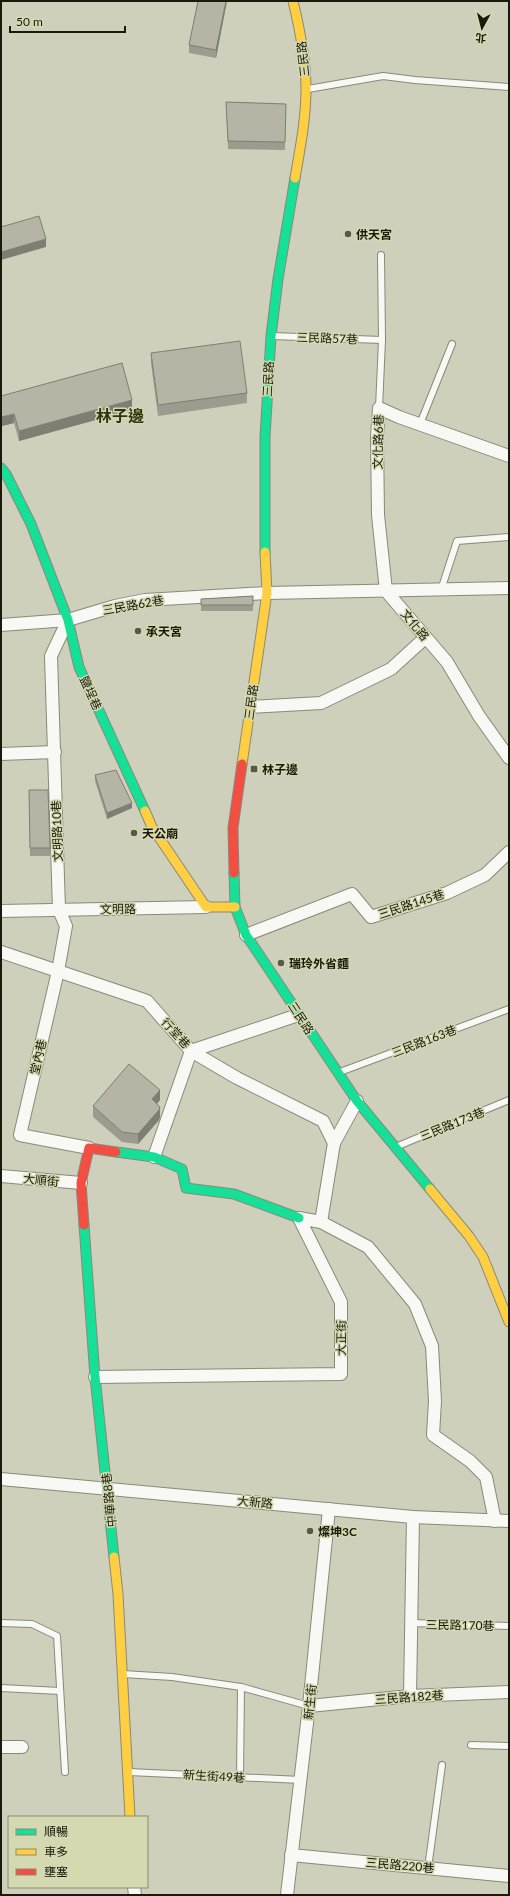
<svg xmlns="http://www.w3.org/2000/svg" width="510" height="1896" font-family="Lato,'Noto Sans TC',sans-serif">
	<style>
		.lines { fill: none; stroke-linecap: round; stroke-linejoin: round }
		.lane-casing { stroke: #888a79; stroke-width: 8 }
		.street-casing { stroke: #888a79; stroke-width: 14 }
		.fast-casing { stroke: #888a79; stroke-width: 11 }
		.slow-casing { stroke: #888a79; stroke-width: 11 }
		.jam-casing { stroke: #888a79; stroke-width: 11 }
		.lane { stroke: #f8f8f5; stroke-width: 6 }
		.street { stroke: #f8f8f5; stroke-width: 12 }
		.fast { stroke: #16e098; stroke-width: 9 }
		.slow { stroke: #ffcf43; stroke-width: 9 }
		.jam { stroke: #f24e42; stroke-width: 9 }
		.wall { fill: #9d9b8d }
		.shaded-wall { fill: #7f7e73 }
		.building { fill: #b6b4a4; stroke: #7f7e73 }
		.poi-dot { fill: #585a49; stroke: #d5d9b2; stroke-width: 1.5 }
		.labels { text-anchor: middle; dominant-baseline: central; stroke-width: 3; stroke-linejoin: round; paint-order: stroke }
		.street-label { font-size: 12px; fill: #191a0b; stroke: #d5d9b2 }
		.poi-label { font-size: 12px; font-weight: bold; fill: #191a0b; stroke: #d5d9b2; text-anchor: start }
		.district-label { font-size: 16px; font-weight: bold; fill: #313311; stroke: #d5d9b2 }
	</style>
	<rect width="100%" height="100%" fill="#ced0bb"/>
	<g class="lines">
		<g class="lane-casing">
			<g id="lane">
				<polyline points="308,89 383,76 415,80 509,87"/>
				<polyline points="272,336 382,340"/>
				<polyline points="379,408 382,340 381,255"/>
				<polyline points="420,424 452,344"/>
				<polyline points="441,590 457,541 509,537"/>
				<polyline points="340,1072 509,1009"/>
				<polyline points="398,1146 509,1100"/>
				<polyline points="1,1623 32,1624 57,1636 65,1772"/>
				<polyline points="411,1623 509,1626"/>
				<polyline points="123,1674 172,1677 241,1687 309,1706"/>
				<polyline points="1,1688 60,1691"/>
				<polyline points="471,1745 509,1746"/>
				<polyline points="129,1772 301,1780"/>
				<polyline points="240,1777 241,1687"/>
				<polyline points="428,1868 442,1765"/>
			</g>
		</g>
		<g class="street-casing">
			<g id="street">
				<polyline points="386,591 378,515 377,437 379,408 399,417 509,456"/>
				<polyline points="386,591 447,662 479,716 509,758"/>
				<polyline points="68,620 51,656 59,910 66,926 58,971 20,1135 89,1148"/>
				<polyline points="1,625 68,620 115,606 145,600 267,593 509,588"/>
				<polyline points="251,707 321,703 391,669 425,638"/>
				<polyline points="1,754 55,752"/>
				<polyline points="1,911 206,907"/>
				<polyline points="246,935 352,894 371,917 447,893 485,875 509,852"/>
				<polyline points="1,952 147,1001 191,1051 237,1078 323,1121 334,1143"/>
				<polyline points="154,1157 191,1051 298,1015"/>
				<polyline points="1,1176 81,1183"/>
				<polyline points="321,1222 368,1247 415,1304 432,1346 435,1401 433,1435 470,1461 486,1477 495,1521"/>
				<polyline points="95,1377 341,1374 341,1302 299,1218 321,1222 334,1143 357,1101"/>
				<polyline points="1,1479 413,1517 509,1521"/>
				<polyline points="410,1696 413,1517"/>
				<polyline points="309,1706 410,1696 509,1692"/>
				<polyline points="1,1747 22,1747"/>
				<polyline points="291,1855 509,1876"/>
				<polyline points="134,1887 135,1895"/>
				<polyline points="287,1895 309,1706 329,1509"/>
			</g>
		</g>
		<g class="fast-casing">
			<g id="fast">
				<polyline points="1,468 6,474 31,524 68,620 79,667 145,811"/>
				<polyline points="265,552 265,437 271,336 278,279 295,178"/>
				<polyline points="234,873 235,907 246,935 357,1101 430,1189"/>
				<polyline points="116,1152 154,1157 182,1169 186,1188 234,1194 299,1218"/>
				<polyline points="84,1225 95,1377 114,1557"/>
			</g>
		</g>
		<g class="slow-casing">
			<g id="slow">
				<path d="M293,1C300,30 306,59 306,89C306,119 300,149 295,178"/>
				<polyline points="242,764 267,593 265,552"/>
				<polyline points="145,811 152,827 206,907 235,907"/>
				<polyline points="430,1189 469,1236 483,1257 509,1322"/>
				<polyline points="114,1557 118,1594 130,1817"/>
			</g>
		</g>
		<g class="jam-casing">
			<g id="jam">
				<polyline points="234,873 233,828 242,764"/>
				<polyline points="84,1225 81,1183 89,1148 116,1152"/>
			</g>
		</g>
		<use href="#lane" class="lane"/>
		<use href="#street" class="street"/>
		<use href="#fast" class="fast"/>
		<use href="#slow" class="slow"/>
		<use href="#jam" class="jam"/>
	</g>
	<g class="wall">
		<polygon points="198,1 227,1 216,58 189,53 189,45"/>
		<polygon points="226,102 286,104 285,150 228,149"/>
		<polygon points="151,353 247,393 247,403 158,416 151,363"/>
		<polygon points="1,396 132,410 19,441 14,423 2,426 1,423"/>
		<polygon points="253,596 253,611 201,611 201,599"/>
		<polygon points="95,775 132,808 107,819 95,781"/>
		<polygon points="29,790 50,848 50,856 30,856"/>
		<polygon points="160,1100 157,1104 160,1117 159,1120 138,1144 122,1142 93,1117 93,1106"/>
	</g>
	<g class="shaded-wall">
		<polygon points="226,1 227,1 216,58 216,50"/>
		<polygon points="46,239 46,247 1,260 1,252"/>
		<polygon points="132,400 132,410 19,441 19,431"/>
		<polygon points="14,414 14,423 2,426 2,417"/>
		<polygon points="132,803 132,808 107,819 107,813"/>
		<polygon points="160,1090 160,1100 152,1110 152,1099"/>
		<polygon points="160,1107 160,1117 159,1120 138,1144 138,1134"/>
	</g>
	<g class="building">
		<polygon points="198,1 226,1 216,50 189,45"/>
		<polygon points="226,102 286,104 285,142 228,141"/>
		<polygon points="39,216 46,239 1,252 1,227"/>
		<polygon points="240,341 247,393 158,405 151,353"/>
		<polygon points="122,363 132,400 19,431 14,414 2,417 1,414 1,396"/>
		<polygon points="253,596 253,605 201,605 201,599"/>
		<polygon points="116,770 132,803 107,813 95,775"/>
		<polygon points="29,790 48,790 50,848 30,848"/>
		<polygon points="129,1064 160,1090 152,1099 160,1107 159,1110 138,1134 122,1132 93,1106"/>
	</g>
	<g class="poi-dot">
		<circle cx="348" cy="234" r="4"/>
		<circle cx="138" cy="631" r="4"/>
		<rect x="250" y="765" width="8" height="8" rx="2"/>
		<circle cx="134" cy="833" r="4"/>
		<circle cx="281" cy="963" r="4"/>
		<circle cx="310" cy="1531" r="4"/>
	</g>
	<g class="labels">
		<g class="street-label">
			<text transform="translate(303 59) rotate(-96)">三民路</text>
			<text transform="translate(327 338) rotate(2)">三民路57巷</text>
			<text transform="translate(268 379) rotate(-87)">三民路</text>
			<text transform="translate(378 442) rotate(-89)">文化路6巷</text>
			<text transform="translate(133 605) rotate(-10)">三民路62巷</text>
			<text transform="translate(415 625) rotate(50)">文化路</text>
			<text transform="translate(91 693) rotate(66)">鹽埕巷</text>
			<text transform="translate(251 702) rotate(-82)">三民路</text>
			<text transform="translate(57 831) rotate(-92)">文明路10巷</text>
			<text transform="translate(411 904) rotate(-18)">三民路145巷</text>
			<text transform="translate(118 909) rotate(-1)">文明路</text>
			<text transform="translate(301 1018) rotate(57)">三民路</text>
			<text transform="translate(176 1033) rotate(48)">行堂巷</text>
			<text transform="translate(424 1041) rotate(-21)">三民路163巷</text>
			<text transform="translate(38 1057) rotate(-77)">堂內巷</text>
			<text transform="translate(452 1124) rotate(-22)">三民路173巷</text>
			<text transform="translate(41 1180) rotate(6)">大順街</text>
			<text transform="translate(341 1338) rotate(-89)">大正街</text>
			<text transform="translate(109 1500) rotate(-96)">中華路8巷</text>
			<text transform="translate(255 1502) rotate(5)">大新路</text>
			<text transform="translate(460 1625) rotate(1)">三民路170巷</text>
			<text transform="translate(409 1697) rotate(-4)">三民路182巷</text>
			<text transform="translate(310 1702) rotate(-84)">新生街</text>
			<text transform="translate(214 1776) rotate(3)">新生街49巷</text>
			<text transform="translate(400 1865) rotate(5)">三民路220巷</text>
		</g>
		<g class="poi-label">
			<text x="356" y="234">供天宮</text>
			<text x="146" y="631">承天宮</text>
			<text x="262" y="769">林子邊</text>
			<text x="142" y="833">天公廟</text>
			<text x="289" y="963">瑞玲外省麵</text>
			<text x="318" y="1531">燦坤3C</text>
		</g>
		<g class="district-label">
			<text x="120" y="415">林子邊</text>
		</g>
	</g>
	<rect width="510" height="1896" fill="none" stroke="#191a0b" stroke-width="4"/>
	<rect x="8" y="1816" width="140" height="72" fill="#d5d9b2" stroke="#8a8d6f"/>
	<rect x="16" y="1829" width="20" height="6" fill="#16e098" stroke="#8a8d6f"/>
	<text x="44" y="1836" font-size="12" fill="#191a0b">順暢</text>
	<rect x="16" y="1849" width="20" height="6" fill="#ffcf43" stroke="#8a8d6f"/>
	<text x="44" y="1856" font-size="12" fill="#191a0b">車多</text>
	<rect x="16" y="1869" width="20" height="6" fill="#f24e42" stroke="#8a8d6f"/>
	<text x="44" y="1876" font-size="12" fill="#191a0b">壅塞</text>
	<g transform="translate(482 28) rotate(187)" stroke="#d5d9b2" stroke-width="3" paint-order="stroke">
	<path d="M0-3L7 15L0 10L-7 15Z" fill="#191a0b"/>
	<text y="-6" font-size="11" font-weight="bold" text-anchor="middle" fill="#191a0b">北</text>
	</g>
	<path d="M10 26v6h115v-6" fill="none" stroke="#191a0b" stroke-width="2"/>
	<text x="16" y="26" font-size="12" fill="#191a0b" stroke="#d5d9b2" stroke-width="3" paint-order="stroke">50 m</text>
</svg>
